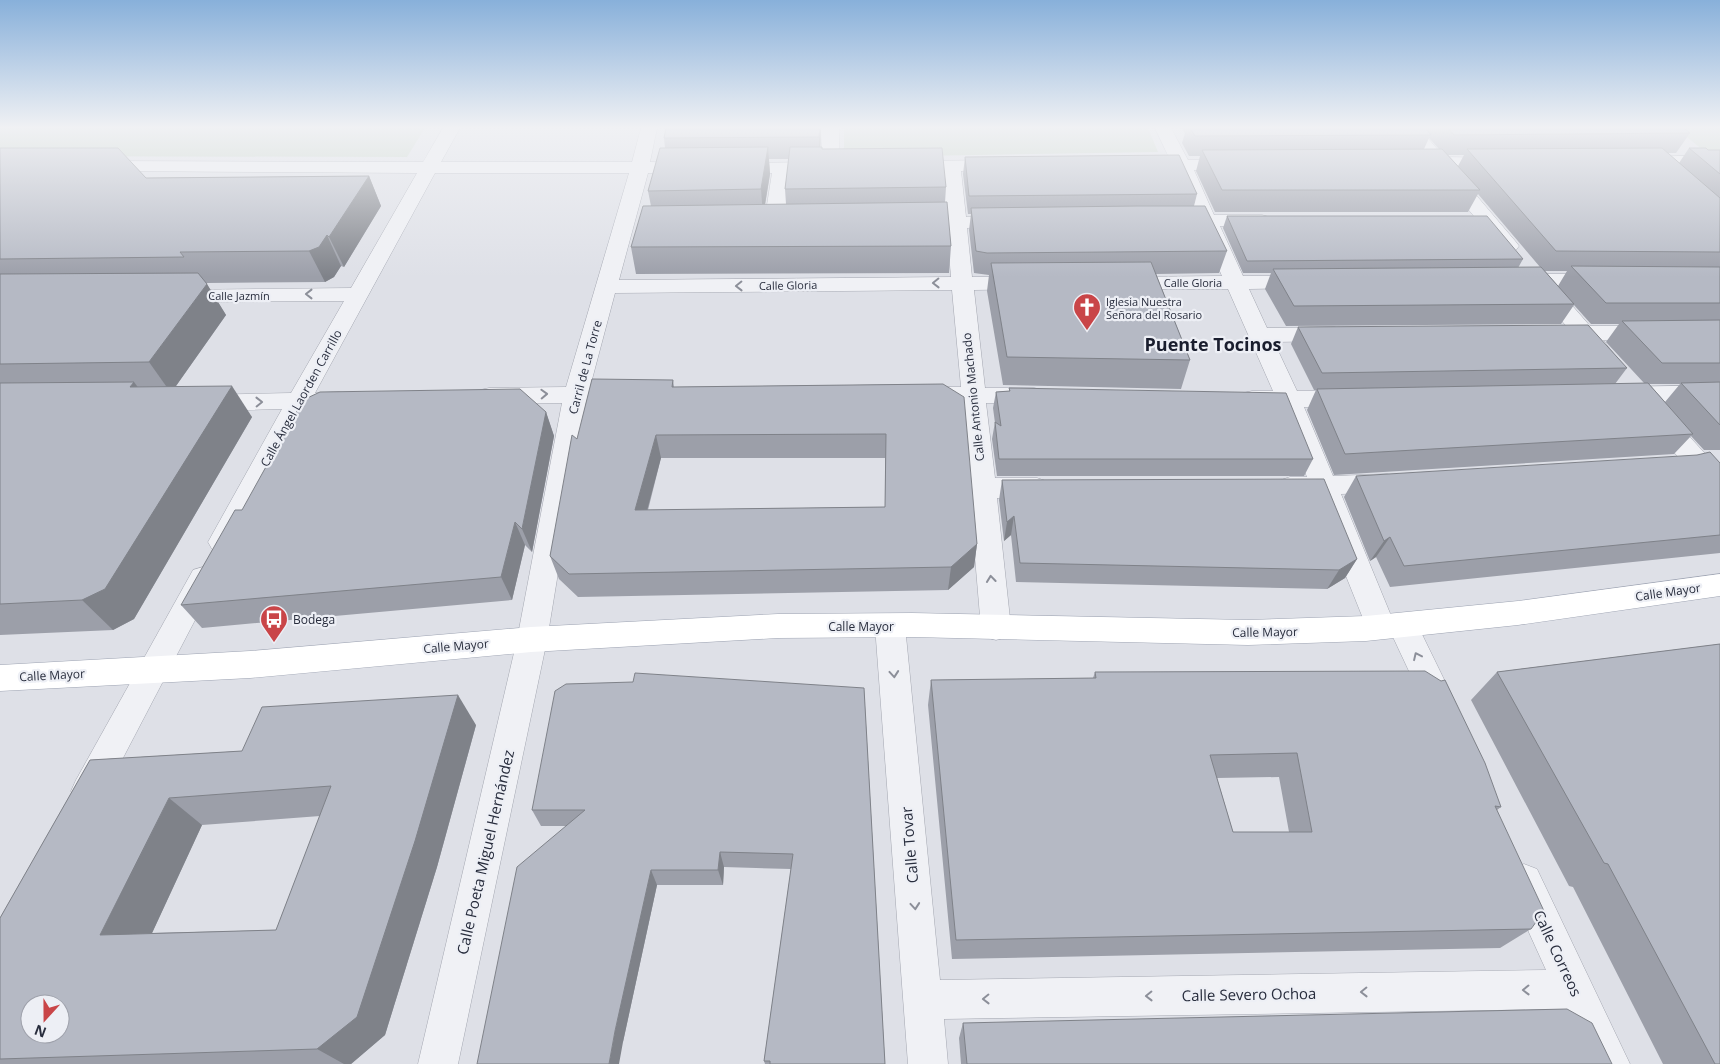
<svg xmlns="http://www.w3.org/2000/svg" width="1720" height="1064" font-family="'Open Sans',sans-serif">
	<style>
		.green { fill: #c1d1bf }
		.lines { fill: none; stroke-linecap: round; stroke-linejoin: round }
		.minor-casing { stroke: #a4a7b1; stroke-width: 1 }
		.major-casing { stroke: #9da3b2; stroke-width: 1 }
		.minor { fill: #f0f1f5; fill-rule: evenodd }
		.major { fill: #fff; fill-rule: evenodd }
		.wall { fill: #9c9fa9; fill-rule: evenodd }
		.shaded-wall { fill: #7f8289 }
		.building { fill: #b5b9c4; stroke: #7f8289; fill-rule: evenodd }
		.oneway { stroke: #8c8f99 }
		.labels { text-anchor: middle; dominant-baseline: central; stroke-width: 4.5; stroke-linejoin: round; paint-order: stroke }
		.far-street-label { font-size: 11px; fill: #282d3d; stroke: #edeff5 }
		.far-poi-label { font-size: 11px; fill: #282d3d; stroke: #edeff5; text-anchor: start }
		.street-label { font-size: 12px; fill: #282d3d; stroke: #edeff5 }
		.poi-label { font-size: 12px; fill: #282d3d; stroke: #edeff5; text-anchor: start }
		.near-street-label { font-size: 15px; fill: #282d3d; stroke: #edeff5 }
		.district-label { font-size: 18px; font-weight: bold; fill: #1a1e2e; stroke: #edeff5 }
	</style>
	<rect width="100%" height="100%" fill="#dee0e7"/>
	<g class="green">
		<polygon points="0,128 425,128 407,157 0,156"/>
		<polygon points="844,128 1148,128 1158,152 859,157 844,149"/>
		<polygon points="1676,128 1720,128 1720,151 1704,151"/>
	</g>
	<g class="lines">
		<g class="minor-casing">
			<g id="minor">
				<polygon points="443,128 460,128 441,162 632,162 641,128 657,128 650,162 691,163 697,164 700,168 697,172 691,173 648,173 619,280 951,277 947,229 906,227 903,223 906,219 946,217 942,171 900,170 897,166 900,162 906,161 1001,160 1007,161 1010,165 1007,169 1001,170 961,171 966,217 1007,216 1014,218 1017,222 1014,226 967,228 972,277 1026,277 1033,279 1037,283 1033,287 1026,289 974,290 985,388 1034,388 1043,390 1046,396 1043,402 1034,404 986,403 995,478 1037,478 1046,481 1050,488 1046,495 1037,498 997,498 1011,628 1007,637 996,640 985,637 981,628 962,403 924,403 916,401 912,395 916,389 924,387 961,387 952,290 615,293 590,387 626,386 634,388 638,394 634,400 626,402 586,402 547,640 458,1064 418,1064 517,640 562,403 489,404 480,402 477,396 480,390 489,388 566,387 629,173 435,173 315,393 339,392 348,394 351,400 348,406 339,408 307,409 232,549 222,553 212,549 208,542 282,409 204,411 195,409 192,403 195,397 204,395 291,393 344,301 177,302 169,301 166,296 169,291 177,290 351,288 417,173 99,171 93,170 90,166 93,162 99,161 423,162"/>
				<polygon points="821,128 839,128 840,167 837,171 831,172 790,173 784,224 781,228 774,230 767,228 764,224 772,173 731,173 725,172 722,168 725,164 731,163 822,162"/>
				<polygon points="1155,128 1171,128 1188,160 1236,160 1242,161 1245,165 1242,169 1236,170 1194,170 1214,215 1262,215 1269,217 1272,221 1269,225 1262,227 1220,226 1243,276 1306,276 1313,278 1317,282 1313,286 1306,288 1249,289 1267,328 1334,327 1342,329 1345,334 1342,339 1334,341 1274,342 1297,391 1349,391 1358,393 1361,399 1358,405 1349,407 1304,407 1333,476 1387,474 1396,476 1400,483 1396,490 1387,492 1341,494 1392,618 1403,614 1414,617 1418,626 1457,706 1452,716 1441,720 1430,716 1392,635 1381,639 1370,636 1314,496 1290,497 1281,494 1277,487 1281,480 1290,477 1307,477 1280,407 1252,407 1243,405 1240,399 1243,393 1252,391 1273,391 1228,289 1122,289 1115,287 1111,283 1115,279 1122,277 1222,276 1200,226 1168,224 1165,220 1168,216 1195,214 1175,170 1140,169 1137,165 1140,161 1170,160"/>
				<polygon points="1402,128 1419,128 1444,157 1504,158 1507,162 1504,166 1498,167 1453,168 1516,242 1519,246 1516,250 1509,252 1502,250 1434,168 1410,167 1407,163 1410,159 1425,157"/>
				<polygon points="1720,155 1720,165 1639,167 1633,166 1630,162 1633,158 1639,157"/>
				<path d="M1514,274H1599L1606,276L1610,280L1606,284L1599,286H1555L1590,326L1720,325V339L1603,340L1613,353L1610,358C1594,362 1588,351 1578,340L1564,338L1561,333L1567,327L1533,286L1507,284L1503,280L1507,276Z"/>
				<polygon points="1720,385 1720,401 1622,403 1614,401 1610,395 1614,389 1622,387"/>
				<polygon points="1658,410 1667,412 1720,470 1720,497 1711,494 1649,424 1646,418 1649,412"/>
				<polygon points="203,567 213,570 217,578 100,802 88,807 76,802 71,791 76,780 193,570"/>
				<polygon points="890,614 901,617 905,626 940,980 1546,970 1506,882 1511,869 1524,864 1537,869 1630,1064 1589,1064 1563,1009 944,1019 948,1064 908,1064 875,626 879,617"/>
			</g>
		</g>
		<g class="major-casing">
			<polygon id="major" points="1720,574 1720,596 1518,625 1366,641 1248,645 912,637 778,638 531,652 250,678 0,691 0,665 250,651 531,627 778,614 912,613 1248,620 1366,616 1518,601"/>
		</g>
		<use href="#minor" class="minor"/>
		<use href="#major" class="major"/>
	</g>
	<g class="wall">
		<path d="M821,128L820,147L822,149L946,187L945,203L951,246L949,273L636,274L631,247L651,206L648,191L665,148L664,138ZM769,159H789L785,189L786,204L765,205L770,174Z"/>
		<path d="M1182,128H1684L1690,133L1676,153H1668L1679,163L1689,148L1708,150H1720V450H1704L1691,436L1674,454L1334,475L1307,410L1316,390H1314L1291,344L1298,327L1627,368L1615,384L1644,383L1606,342L1619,324H1591L1574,305L1561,324L1286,326L1265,289L1271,273H1243L1223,228L1227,216L1523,259L1518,268L1540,267L1478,194L1468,212H1215L1196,171L1200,156H1189L1182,143L1185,133ZM1429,138L1439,149H1424ZM1448,155H1464L1458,166ZM1545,271H1567L1558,286ZM1649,384H1680L1665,402Z"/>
		<polygon points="0,148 146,178 369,176 381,206 344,267 341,266 334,277 325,282 206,283 226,315 176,386 252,417 134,619 113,630 0,635"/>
		<polygon points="965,157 1197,194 1194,206 1227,251 1219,273 1156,274 1190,360 1181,389 1003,385 987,291 989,275 974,273 969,230 971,214 968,214 963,174"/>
		<path d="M673,380L674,387L943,384L977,544L974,567L948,590L578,597L559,579L550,556L577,439ZM661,458H885V507L648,510Z"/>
		<polygon points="1009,388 1313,459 1304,476 997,476 992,439 995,422 995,423 993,408 996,392 1009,391"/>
		<polygon points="546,412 554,436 532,552 525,545 512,600 202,628 181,605 242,510"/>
		<polygon points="1720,463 1720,553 1390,587 1376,557 1370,561 1344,497 1356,476"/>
		<polygon points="1002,480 1357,559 1345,578 1327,589 1016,582 1011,535 1004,541 999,500"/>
		<polygon points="1720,644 1720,1064 1663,1064 1573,887 1569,886 1471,700 1497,672"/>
		<path d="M1095,672L1501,807L1497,810L1531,929L1500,948L952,959L928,705L931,680L1093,678ZM1279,777L1289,832H1233L1217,778Z"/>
		<polygon points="864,688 885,1064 765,1064 764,1061 791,869 724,867 723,885 657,885 623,1042 566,826 541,826 532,810"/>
		<path d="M476,725L437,867L385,1035L351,1064H0V918L90,760L242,751ZM320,816L276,930L152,933L202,825Z"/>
		<polygon points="963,1023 1612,1064 961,1064 959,1038"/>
	</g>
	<g class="shaded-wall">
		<polygon points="820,128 821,128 820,159 819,137"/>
		<polygon points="768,147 770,174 763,216 761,189"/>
		<polygon points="369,176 381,206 344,267 329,237"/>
		<polygon points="327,235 341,266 334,277 325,282 309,251"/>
		<polygon points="207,284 226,315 171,393 149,362"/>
		<polygon points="134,382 157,413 130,387"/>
		<polygon points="232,386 252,417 134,619 113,630 82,600"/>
		<polygon points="546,412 554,436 532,552 522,529"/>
		<polygon points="656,435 661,458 641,533 635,510"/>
		<polygon points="1014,516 1011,535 1004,541 1007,522"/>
		<polygon points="515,522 525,545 512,600 501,577"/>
		<polygon points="1390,537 1376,557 1370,561 1384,541"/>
		<polygon points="977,544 974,567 948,590 951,567"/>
		<polygon points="1357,559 1345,578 1327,589 1339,570"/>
		<polygon points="458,695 476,725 437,867 385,1035 351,1064 344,1064 317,1049"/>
		<polygon points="169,798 202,825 141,957 100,935"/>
		<polygon points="720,852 724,867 723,885 718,870"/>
		<polygon points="651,870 657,885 623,1042 619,1064 609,1064 615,1031"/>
	</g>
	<g class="building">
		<polygon points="666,128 820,128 819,137 664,138"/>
		<polygon points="1190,128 1425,128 1431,135 1195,136"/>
		<polygon points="1448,128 1684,128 1690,133 1454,135"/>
		<polygon points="768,147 761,189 648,191 660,148"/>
		<polygon points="790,147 822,147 822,149 942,148 946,187 785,189"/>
		<polygon points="0,148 118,148 146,178 369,176 329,237 327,235 319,247 309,251 180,252 184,257 0,259"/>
		<polygon points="1662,148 1720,198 1720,252 1556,251 1467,149"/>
		<polygon points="1689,148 1706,148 1708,150 1720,150 1720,174"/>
		<polygon points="1442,149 1480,190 1222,190 1202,150"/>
		<polygon points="1179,155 1197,194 969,196 965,157"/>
		<polygon points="947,202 951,246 631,247 643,206"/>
		<polygon points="1137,206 1205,206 1227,251 987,253 976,251 971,208"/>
		<polygon points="1227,216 1487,216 1523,259 1247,261"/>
		<polygon points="1151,262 1190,360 1007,357 991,263"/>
		<polygon points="1571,266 1720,267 1720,303 1606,303"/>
		<polygon points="1541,267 1574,304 1294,306 1273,269"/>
		<polygon points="198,273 207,284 149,362 0,364 0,274"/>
		<polygon points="1720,320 1720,363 1662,363 1622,321"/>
		<polygon points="1588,325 1627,368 1322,373 1298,327"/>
		<path d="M592,379L673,380L672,387L943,384L964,397L977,544L951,567L569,574L550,556L572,435L577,439ZM886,434L885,507L635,510L656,435Z"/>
		<polygon points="134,382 130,387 232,386 105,589 82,600 0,604 0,383"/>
		<polygon points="1720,382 1720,425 1681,383"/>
		<polygon points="1648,383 1693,434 1345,454 1317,389"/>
		<polygon points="1009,388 1286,393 1313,459 999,459 995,422 1001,426 996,392 1010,391"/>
		<polygon points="520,389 546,412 522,529 515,522 501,577 181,605 235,510 242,510 303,400 320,392"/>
		<polygon points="1710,452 1720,463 1720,535 1404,566 1390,537 1384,541 1356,476 1697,455"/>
		<polygon points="1324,479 1357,559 1339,570 1020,563 1014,516 1007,522 1002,480"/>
		<polygon points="1720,644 1720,1064 1715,1064 1608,864 1604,863 1497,672"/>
		<path d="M1425,671L1441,681L1445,680L1485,763L1501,807L1495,806L1544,911L1531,929L956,940L931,680L1096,678L1095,672ZM1297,753L1312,832H1233L1210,755Z"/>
		<polygon points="635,673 864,688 885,1064 770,1064 770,1061 764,1061 793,854 720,852 718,870 651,870 615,1031 609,1064 477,1064 517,867 585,810 532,810 555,691 566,684 633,682"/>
		<path d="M458,695L415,841L357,1017L317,1049L0,1059V918L90,760L242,751L262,707ZM331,786L276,930L100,935L169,798ZM30,1004H60V1034H30Z"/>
		<polygon points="1567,1009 1592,1023 1612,1064 967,1064 963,1023"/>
	</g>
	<defs><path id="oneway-chevron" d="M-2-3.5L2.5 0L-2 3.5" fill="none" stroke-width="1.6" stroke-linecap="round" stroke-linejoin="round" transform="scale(1.25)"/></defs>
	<g class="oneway">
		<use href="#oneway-chevron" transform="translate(936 283) rotate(179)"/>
		<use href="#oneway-chevron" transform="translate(739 286) rotate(179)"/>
		<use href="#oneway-chevron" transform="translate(309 294) rotate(180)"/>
		<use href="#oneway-chevron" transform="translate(544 394) rotate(-2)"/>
		<use href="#oneway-chevron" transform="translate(259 402) rotate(-1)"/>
		<use href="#oneway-chevron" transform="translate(991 579) rotate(-96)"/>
		<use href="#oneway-chevron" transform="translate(1417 656) rotate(-115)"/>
		<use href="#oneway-chevron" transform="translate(894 674) rotate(85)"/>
		<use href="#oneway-chevron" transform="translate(915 906) rotate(85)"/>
		<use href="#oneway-chevron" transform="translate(1526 990) rotate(179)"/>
		<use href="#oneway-chevron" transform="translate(1364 992) rotate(179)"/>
		<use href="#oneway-chevron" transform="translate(1149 996) rotate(179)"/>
		<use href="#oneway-chevron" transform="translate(986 999) rotate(179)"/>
	</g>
	<linearGradient id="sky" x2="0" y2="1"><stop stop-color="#88b0da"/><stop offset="0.46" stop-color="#f0f1f4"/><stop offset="1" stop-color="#f0f1f4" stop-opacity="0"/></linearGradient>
	<rect width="1720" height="277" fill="url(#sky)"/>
	<defs>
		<g id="church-pin" transform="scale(1.4375)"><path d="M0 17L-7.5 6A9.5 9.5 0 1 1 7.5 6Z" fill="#c94548" stroke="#edeff5"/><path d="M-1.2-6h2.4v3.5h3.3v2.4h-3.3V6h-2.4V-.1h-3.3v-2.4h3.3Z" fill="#fff"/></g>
		<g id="bus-pin" transform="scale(1.4375)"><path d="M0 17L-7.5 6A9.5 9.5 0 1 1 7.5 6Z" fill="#c94548" stroke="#edeff5"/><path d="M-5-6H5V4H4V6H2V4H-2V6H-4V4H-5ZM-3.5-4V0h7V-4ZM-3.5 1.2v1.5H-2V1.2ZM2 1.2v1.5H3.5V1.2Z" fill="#fff"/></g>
	</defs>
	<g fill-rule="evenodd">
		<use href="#church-pin" x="1087" y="307"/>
		<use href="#bus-pin" x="274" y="619"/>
	</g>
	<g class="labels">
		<g class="far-street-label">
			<text x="1193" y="282">Calle Gloria</text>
			<text transform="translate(788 285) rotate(-1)">Calle Gloria</text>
			<text x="239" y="295">Calle Jazmín</text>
		</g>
		<g class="far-poi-label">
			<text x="1106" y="301">Iglesia Nuestra<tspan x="1106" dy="13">Señora del Rosario</tspan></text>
		</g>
		<g class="street-label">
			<text transform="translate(585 367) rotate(-75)">Carril de La Torre</text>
			<text transform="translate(973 397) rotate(-96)">Calle Antonio Machado</text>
			<text transform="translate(301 398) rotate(-61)">Calle Ángel Laorden Carrillo</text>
			<text transform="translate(1668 592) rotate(-8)">Calle Mayor</text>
			<text x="861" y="626">Calle Mayor</text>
			<text transform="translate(1265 632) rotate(-1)">Calle Mayor</text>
			<text transform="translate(456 646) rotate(-5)">Calle Mayor</text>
			<text transform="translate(52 675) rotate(-3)">Calle Mayor</text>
		</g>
		<g class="poi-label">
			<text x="293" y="619">Bodega</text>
		</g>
		<g class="near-street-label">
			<text transform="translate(909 845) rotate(-95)">Calle Tovar</text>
			<text transform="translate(485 852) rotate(-77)">Calle Poeta Miguel Hernández</text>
			<text transform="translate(1558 953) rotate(65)">Calle Correos</text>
			<text transform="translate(1249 994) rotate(-1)">Calle Severo Ochoa</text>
		</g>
		<g class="district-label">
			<text x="1213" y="344">Puente Tocinos</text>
		</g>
	</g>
	<g transform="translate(45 1019) rotate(201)"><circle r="24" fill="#edeff5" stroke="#9ea1ab"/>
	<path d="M0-4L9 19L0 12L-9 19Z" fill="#c94548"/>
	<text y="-8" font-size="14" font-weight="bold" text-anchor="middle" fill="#282d3d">N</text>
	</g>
</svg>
